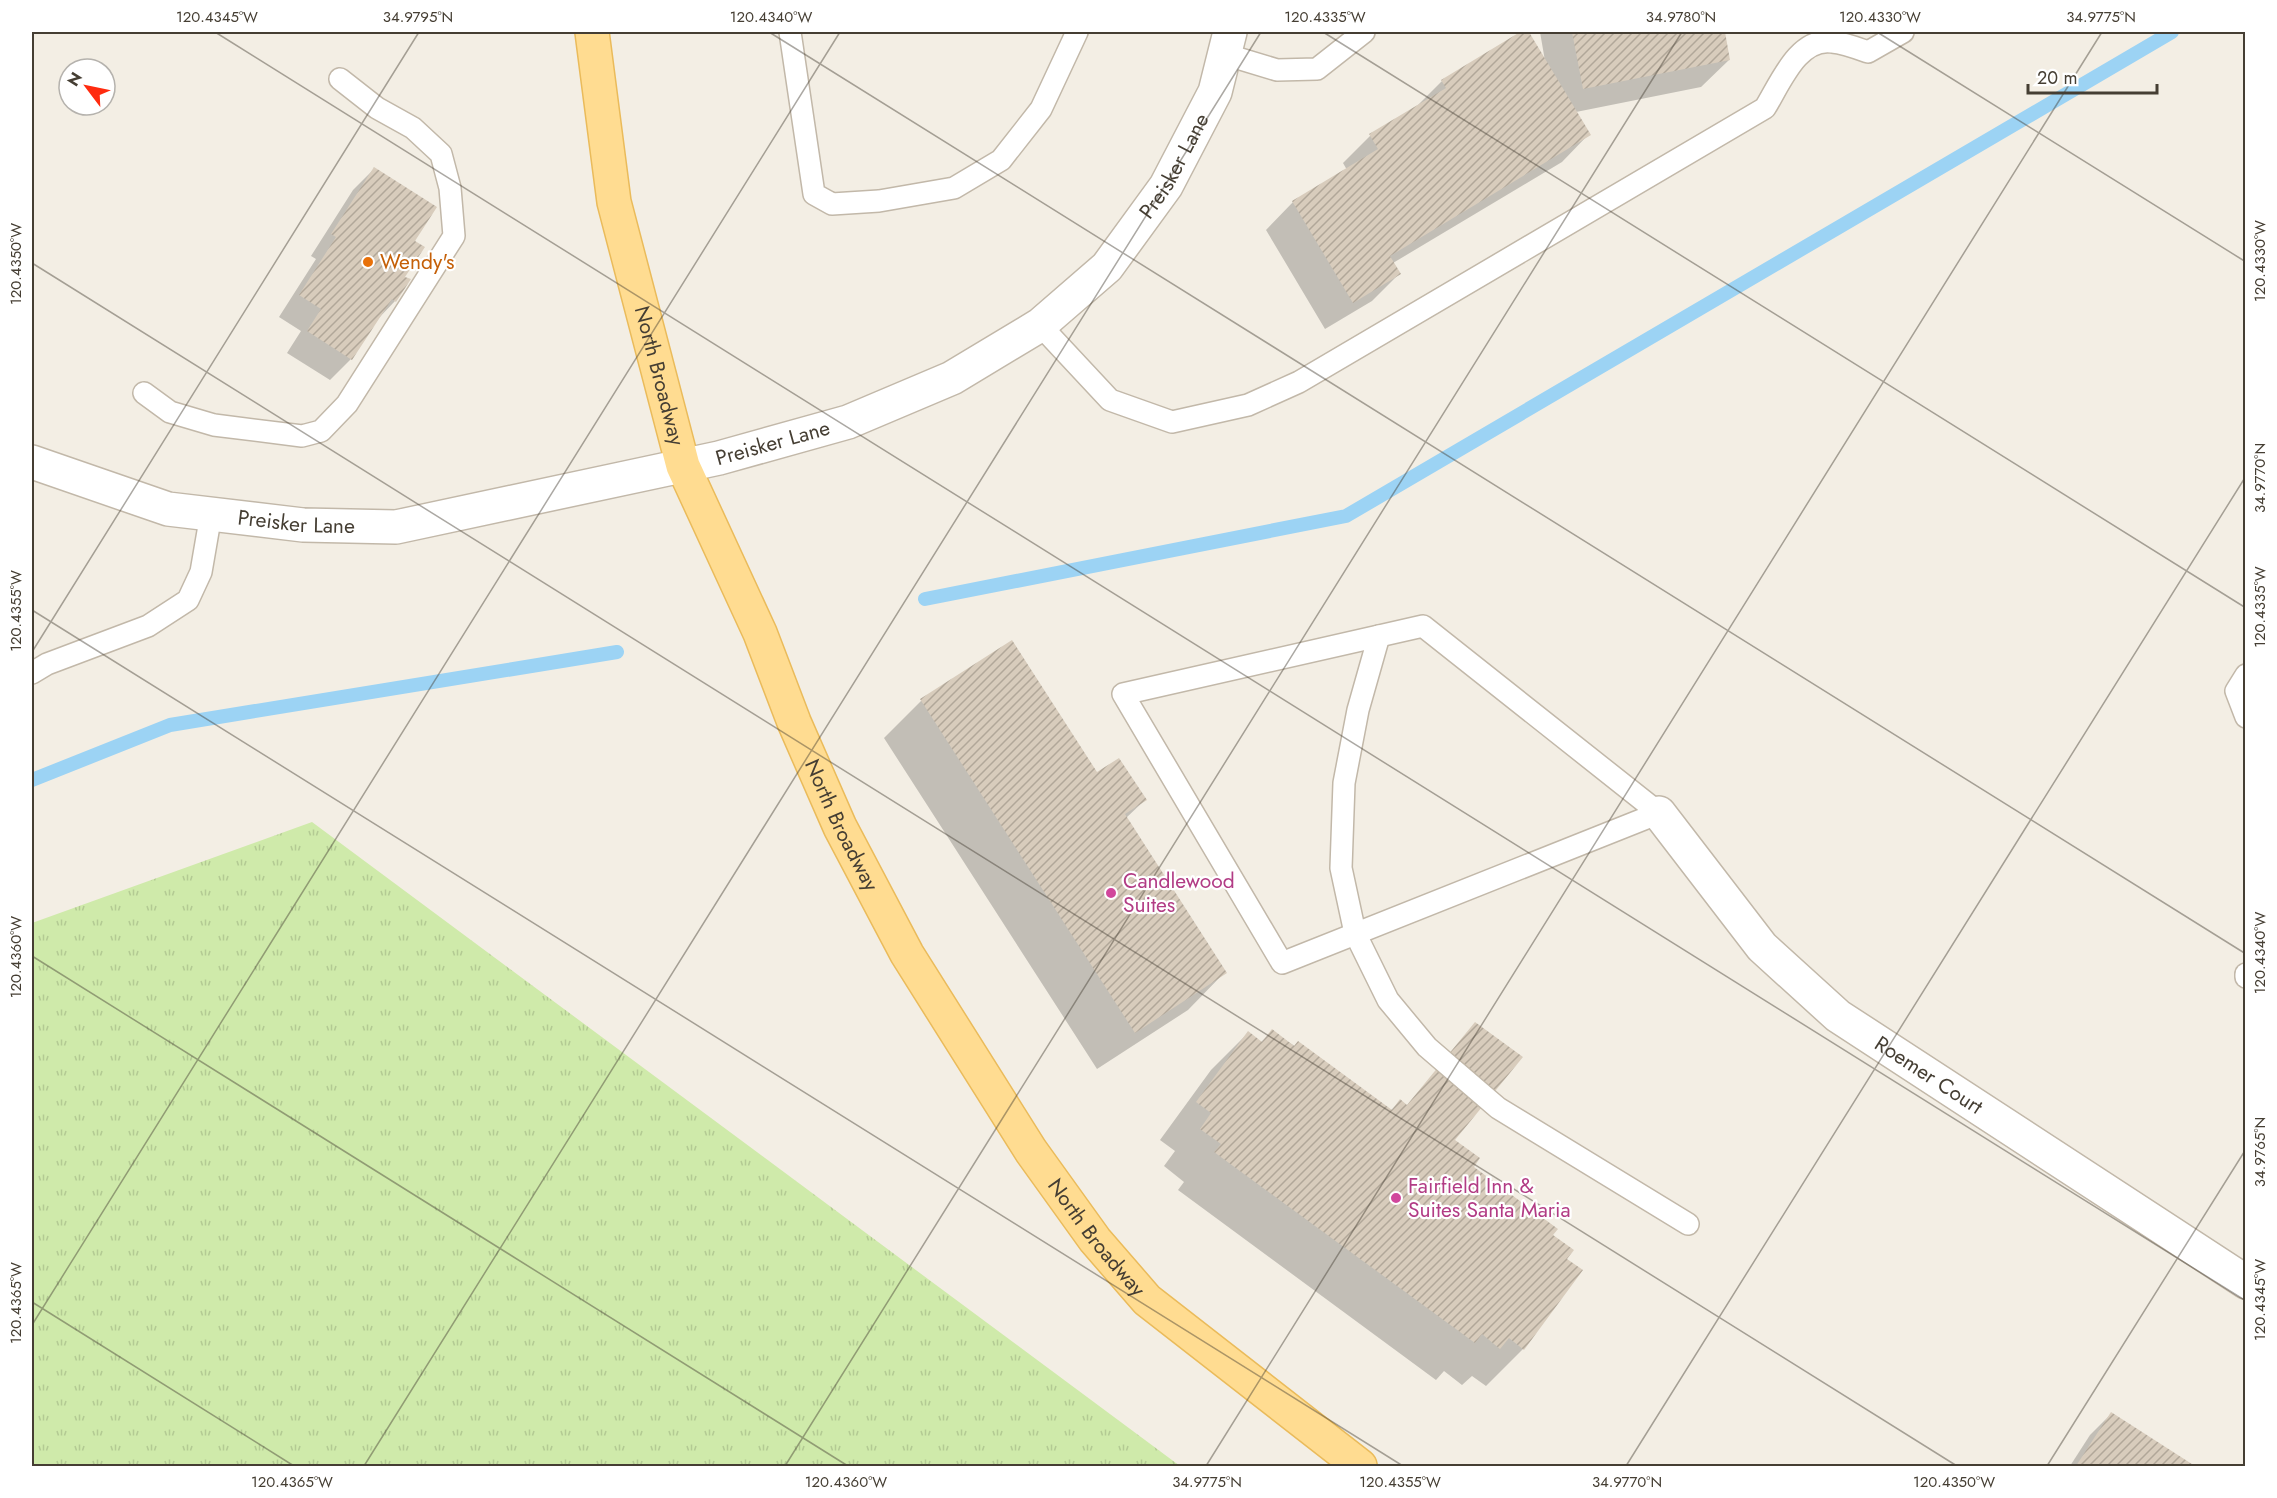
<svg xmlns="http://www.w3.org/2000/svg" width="2277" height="1498" font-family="Jost,sans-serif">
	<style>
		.grass { fill: url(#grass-tufts) }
		.shadow { fill: #0003 }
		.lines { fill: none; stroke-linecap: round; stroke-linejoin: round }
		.stream { stroke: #9cd3f4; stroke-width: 14 }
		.building { fill: url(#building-hatch) }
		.service-casing { stroke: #c2b8a9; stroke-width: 24 }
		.minor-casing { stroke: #c2b8a9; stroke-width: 36 }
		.primary-casing { stroke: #eabb5b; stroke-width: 36 }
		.service { stroke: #fff; stroke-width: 21 }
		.minor { stroke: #fff; stroke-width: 33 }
		.primary { stroke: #ffdc91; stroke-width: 33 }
		.ticks { fill: none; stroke: #453e33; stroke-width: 1.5; stroke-opacity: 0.45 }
		.food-dot { fill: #e8710a; stroke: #fff; stroke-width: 2 }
		.hotel-dot { fill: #d1479c; stroke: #fff; stroke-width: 2 }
		.labels { text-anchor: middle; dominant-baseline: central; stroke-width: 4.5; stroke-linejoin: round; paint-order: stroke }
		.street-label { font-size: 21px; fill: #453e33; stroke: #fff }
		.food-label { font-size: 21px; fill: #c56008; stroke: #fff; text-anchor: start }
		.hotel-label { font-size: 21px; fill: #b23c85; stroke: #fff; text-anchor: start }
		.neatline { fill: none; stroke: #453e33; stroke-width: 2 }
		.ticks-label { font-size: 15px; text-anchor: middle; fill: #453e33 }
	</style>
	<defs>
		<pattern id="grass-tufts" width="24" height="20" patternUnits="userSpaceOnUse" patternTransform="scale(1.5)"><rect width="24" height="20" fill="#cfeaaa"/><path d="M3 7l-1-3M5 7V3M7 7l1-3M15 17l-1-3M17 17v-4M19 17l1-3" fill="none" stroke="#b3ca93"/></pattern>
		<pattern id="building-hatch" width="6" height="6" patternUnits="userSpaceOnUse" patternTransform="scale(1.5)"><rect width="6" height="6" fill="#d8ccbc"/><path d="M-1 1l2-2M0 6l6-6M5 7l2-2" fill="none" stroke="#b1a799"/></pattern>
	</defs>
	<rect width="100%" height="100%" fill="#f3eee4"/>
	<polygon class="grass" points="312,822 1180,1466 32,1466 32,923"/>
	<g class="shadow">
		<polygon points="1523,32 1528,32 1545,61 1540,32 1723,32 1729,60 1701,87 1576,112 1589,134 1562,162 1393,263 1399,274 1372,301 1325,329 1266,230 1293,202 1347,170 1343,163 1370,136 1414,109 1442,81"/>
		<polygon points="374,169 413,241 403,278 408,280 395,301 376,321 351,359 330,380 287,353 301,331 279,317 316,259 311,256 353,190"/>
		<polygon points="1011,642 1096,774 1145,800 1126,818 1225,972 1188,1010 1097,1069 884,738 921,701"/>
		<polygon points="1272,1031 1391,1110 1400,1101 1453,1140 1472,1167 1551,1235 1565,1260 1523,1349 1486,1386 1472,1376 1462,1385 1444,1371 1436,1380 1178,1190 1184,1182 1164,1166 1175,1151 1160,1140 1211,1070 1248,1033 1260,1043"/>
		<polygon points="2111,1414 2192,1466 2070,1466 2090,1435"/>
	</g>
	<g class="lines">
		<g class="stream">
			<polyline points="925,599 1346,516 2172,32"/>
			<polyline points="32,780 170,725 617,652"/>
		</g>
	</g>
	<g class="building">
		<polygon points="1520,32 1529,32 1591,135 1390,256 1401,274 1353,303 1292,201 1378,149 1369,134 1446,88 1441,80"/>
		<polygon points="1572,32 1725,32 1730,60 1583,89"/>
		<polygon points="374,167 437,207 415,241 425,247 405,277 411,279 396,302 392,299 352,360 307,331 321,309 299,295 336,237 331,234"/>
		<polygon points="1012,640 1097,772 1119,758 1147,800 1125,814 1227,973 1135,1033 920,699"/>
		<polygon points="1475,1022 1523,1057 1455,1140 1480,1158 1474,1167 1558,1229 1553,1235 1574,1250 1567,1259 1583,1270 1524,1350 1509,1338 1500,1349 1482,1334 1475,1343 1214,1152 1221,1144 1200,1129 1211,1113 1196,1102 1248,1031 1262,1042 1272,1029 1294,1046 1298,1041 1392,1110 1400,1099 1407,1105"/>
		<polygon points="2111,1412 2195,1466 2076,1466"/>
	</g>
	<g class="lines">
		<g class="service-casing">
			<g id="service">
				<polyline points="790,32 814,194 832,204 879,201 954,188 1001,160 1041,109 1077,32"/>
				<polyline points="1224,54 1277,70 1317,69 1364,32"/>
				<path d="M1040,325L1110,400L1172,422L1248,405L1299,382L1765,108C1780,84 1798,37 1832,42C1844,43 1857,48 1868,52L1903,32"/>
				<polyline points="144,393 170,412 214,425 302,436 321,431 347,404 454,236 450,188 441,154 413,128 377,108 340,79"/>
				<polygon points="1423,626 1659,813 1282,963 1123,694"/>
				<polyline points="1379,636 1358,710 1344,783 1341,868 1355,933 1388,1000 1427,1047 1498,1108 1688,1224"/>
				<polyline points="32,673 47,664 148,626 188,600 201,572 211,514"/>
				<polyline points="2246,675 2236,691 2246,717"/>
				<polyline points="2246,974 2246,977"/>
			</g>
		</g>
		<g class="minor-casing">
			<g id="minor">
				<path id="s1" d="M32,462L168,509L303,525L396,527L719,458L848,422L952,378L1040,325L1107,267L1166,186L1215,92L1230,32"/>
				<path id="s2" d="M1659,813L1762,947L1838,1016L2246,1282"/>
			</g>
		</g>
		<g class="primary-casing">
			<g id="primary">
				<path id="s3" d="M592,32L614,202L683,466L760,633L794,722L840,827L907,954L1031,1151L1095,1240L1147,1300L1360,1466"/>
			</g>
		</g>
		<use href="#service" class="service"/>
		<use href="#minor" class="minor"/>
		<use href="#primary" class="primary"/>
	</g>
	<path class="ticks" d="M215,32L2246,1301M769,32L2246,954M1323,32L2246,608M1877,32L2246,262M32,263L1957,1466M32,610L1403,1466M32,652L419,32M32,956L848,1466M32,1302L294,1466M32,1325L840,32M364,1466L1261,32M785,1466L1682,32M1206,1466L2102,32M1626,1466L2246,476M2047,1466L2246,1149"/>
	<circle class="food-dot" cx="368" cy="262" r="6"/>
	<g class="hotel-dot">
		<circle cx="1111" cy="893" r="6"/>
		<circle cx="1396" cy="1198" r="6"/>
	</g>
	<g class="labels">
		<g class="street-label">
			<text stroke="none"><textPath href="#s1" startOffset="1263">Preisker Lane</textPath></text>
			<text stroke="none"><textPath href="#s3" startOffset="351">North Broadway</textPath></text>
			<text stroke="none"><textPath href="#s1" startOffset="759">Preisker Lane</textPath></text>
			<text stroke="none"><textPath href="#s1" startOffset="273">Preisker Lane</textPath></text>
			<text stroke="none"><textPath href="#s3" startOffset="837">North Broadway</textPath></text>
			<text stroke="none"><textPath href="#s2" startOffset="380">Roemer Court</textPath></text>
			<text stroke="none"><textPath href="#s3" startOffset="1323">North Broadway</textPath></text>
		</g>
		<g class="food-label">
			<text x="380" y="262">Wendy's</text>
		</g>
		<g class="hotel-label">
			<text x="1123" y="881">Candlewood<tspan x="1123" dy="24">Suites</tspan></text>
			<text x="1408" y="1186">Fairfield Inn &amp;<tspan x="1408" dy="24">Suites Santa Maria</tspan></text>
		</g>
	</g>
	<rect width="2277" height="1498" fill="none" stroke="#ffffff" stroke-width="66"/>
	<g transform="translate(87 87) rotate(302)"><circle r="28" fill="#ffffff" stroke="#b5b2ad" stroke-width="1.5"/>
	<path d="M0-4.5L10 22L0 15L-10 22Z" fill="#ff2b0f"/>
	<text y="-9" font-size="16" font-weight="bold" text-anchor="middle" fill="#453e33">N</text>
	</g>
	<path d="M2028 84v9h129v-9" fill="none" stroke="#453e33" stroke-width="3"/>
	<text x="2037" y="84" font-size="18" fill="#453e33" stroke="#ffffff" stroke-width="4.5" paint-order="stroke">20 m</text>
	<rect x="33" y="33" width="2211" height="1432" class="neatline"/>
	<g class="ticks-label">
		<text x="217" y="22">120.4345°W</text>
		<text x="418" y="22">34.9795°N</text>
		<text x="771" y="22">120.4340°W</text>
		<text x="1325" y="22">120.4335°W</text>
		<text x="1681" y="22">34.9780°N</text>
		<text x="1880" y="22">120.4330°W</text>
		<text x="2101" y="22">34.9775°N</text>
		<text transform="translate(2260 261) rotate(-90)" y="5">120.4330°W</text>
		<text transform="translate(16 264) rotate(-90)" y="5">120.4350°W</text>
		<text transform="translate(2260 478) rotate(-90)" y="5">34.9770°N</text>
		<text transform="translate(2260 607) rotate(-90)" y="5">120.4335°W</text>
		<text transform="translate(16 611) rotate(-90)" y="5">120.4355°W</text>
		<text transform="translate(2260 953) rotate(-90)" y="5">120.4340°W</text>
		<text transform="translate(16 957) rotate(-90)" y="5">120.4360°W</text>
		<text transform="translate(2260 1152) rotate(-90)" y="5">34.9765°N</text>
		<text transform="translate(2260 1300) rotate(-90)" y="5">120.4345°W</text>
		<text transform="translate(16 1303) rotate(-90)" y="5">120.4365°W</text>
		<text x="292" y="1487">120.4365°W</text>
		<text x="846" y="1487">120.4360°W</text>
		<text x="1207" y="1487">34.9775°N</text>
		<text x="1400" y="1487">120.4355°W</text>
		<text x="1627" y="1487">34.9770°N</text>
		<text x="1954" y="1487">120.4350°W</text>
	</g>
</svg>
